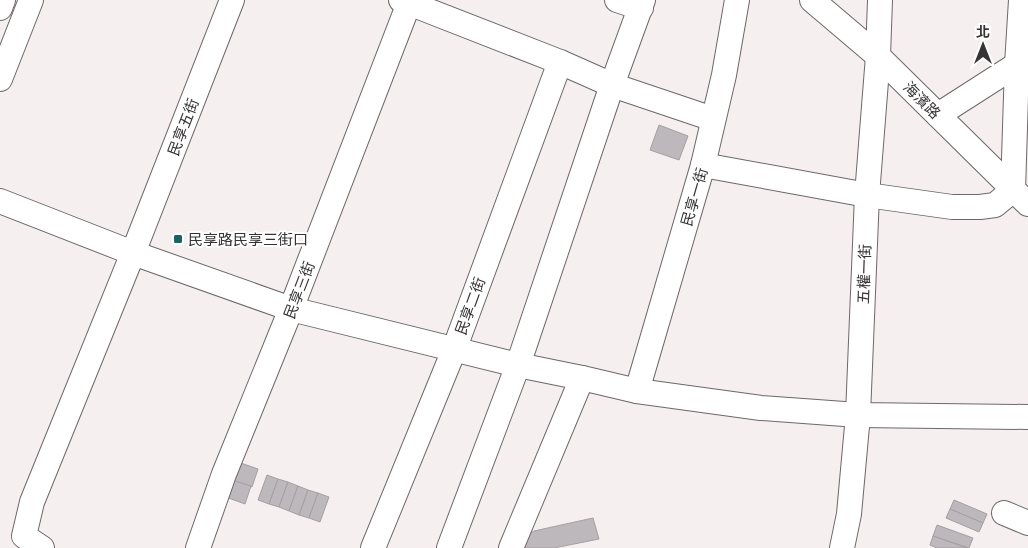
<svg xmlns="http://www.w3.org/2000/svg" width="1028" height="548" font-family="'Space Grotesk','Noto Sans TC',sans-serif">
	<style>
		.building { fill: #bdb8bc; stroke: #a49fa3 }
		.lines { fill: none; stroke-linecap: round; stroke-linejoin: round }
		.minor-casing { stroke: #6e6769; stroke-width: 26 }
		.minor { stroke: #fff; stroke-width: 24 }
		.poi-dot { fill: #156461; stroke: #fffefe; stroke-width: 2 }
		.labels { text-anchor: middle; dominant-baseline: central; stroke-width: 4; stroke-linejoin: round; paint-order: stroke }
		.street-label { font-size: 15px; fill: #363434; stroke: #fffefe }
		.poi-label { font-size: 15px; fill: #363434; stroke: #fffefe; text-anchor: start }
	</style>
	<rect width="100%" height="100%" fill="#f6eff0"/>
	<g class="building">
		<polygon points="659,125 688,136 679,160 650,150"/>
		<polygon points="235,461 258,469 252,487 229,479"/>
		<polygon points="267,475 278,479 269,504 258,500"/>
		<polygon points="229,479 251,486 245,504 223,496"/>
		<polygon points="278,479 288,482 279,507 269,504"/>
		<polygon points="288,482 298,486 289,511 279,507"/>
		<polygon points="298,486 308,490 299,515 289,511"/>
		<polygon points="308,490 318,493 309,518 299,515"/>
		<polygon points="318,493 329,497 320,522 309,518"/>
		<polygon points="954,500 987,514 983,523 950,509"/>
		<polygon points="950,509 983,523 979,532 946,518"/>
		<polygon points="593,518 599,539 554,548 524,548 528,535 534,531"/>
		<polygon points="937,525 973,538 969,548 933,536"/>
		<polygon points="933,536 967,548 937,548 930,545"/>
	</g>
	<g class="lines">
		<g class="minor-casing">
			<g id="minor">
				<polyline points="401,0 560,62 612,85 713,119"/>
				<polyline points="617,0 641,8"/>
				<polyline points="812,0 878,56 1028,204"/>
				<polyline points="0,8 3,0"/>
				<polyline points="0,79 31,0"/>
				<polyline points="938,115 1027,58"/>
				<polyline points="703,165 867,195 952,207 980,207 995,205 1013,190 1017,65 1021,0"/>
				<polyline points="0,201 133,253 291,309 518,365 582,378 637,391 761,408 858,415 1028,417"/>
				<polyline points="637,391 703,165 724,75 737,0"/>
				<polyline points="1004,513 1028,523"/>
				<polyline points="42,548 24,536 32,502 133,253 232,0"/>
				<polyline points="198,548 224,474 291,309 409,3"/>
				<polyline points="373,548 454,350 560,62"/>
				<polyline points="449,548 518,365 612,85 643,0"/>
				<polyline points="511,548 582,378"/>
				<polyline points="842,548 849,514 858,415 867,195 878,56 880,0"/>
			</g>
		</g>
		<use href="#minor" class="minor"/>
	</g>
	<rect class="poi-dot" x="173" y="234" width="10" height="10" rx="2.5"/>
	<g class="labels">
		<g class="street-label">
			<text transform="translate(922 100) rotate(45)">海濱路</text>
			<text transform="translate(183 127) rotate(-69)">民享五街</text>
			<text transform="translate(694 197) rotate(-74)">民享一街</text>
			<text transform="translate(864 274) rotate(-88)">五權一街</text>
			<text transform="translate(299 290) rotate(-69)">民享三街</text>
			<text transform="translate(470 306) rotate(-70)">民享二街</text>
		</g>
		<g class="poi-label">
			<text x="188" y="239">民享路民享三街口</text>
		</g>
	</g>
	<g transform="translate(983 45)" stroke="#fffefe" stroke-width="4" paint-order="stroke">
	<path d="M0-4L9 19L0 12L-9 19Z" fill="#363434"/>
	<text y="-8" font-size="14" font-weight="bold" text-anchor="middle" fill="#363434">北</text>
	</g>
</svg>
